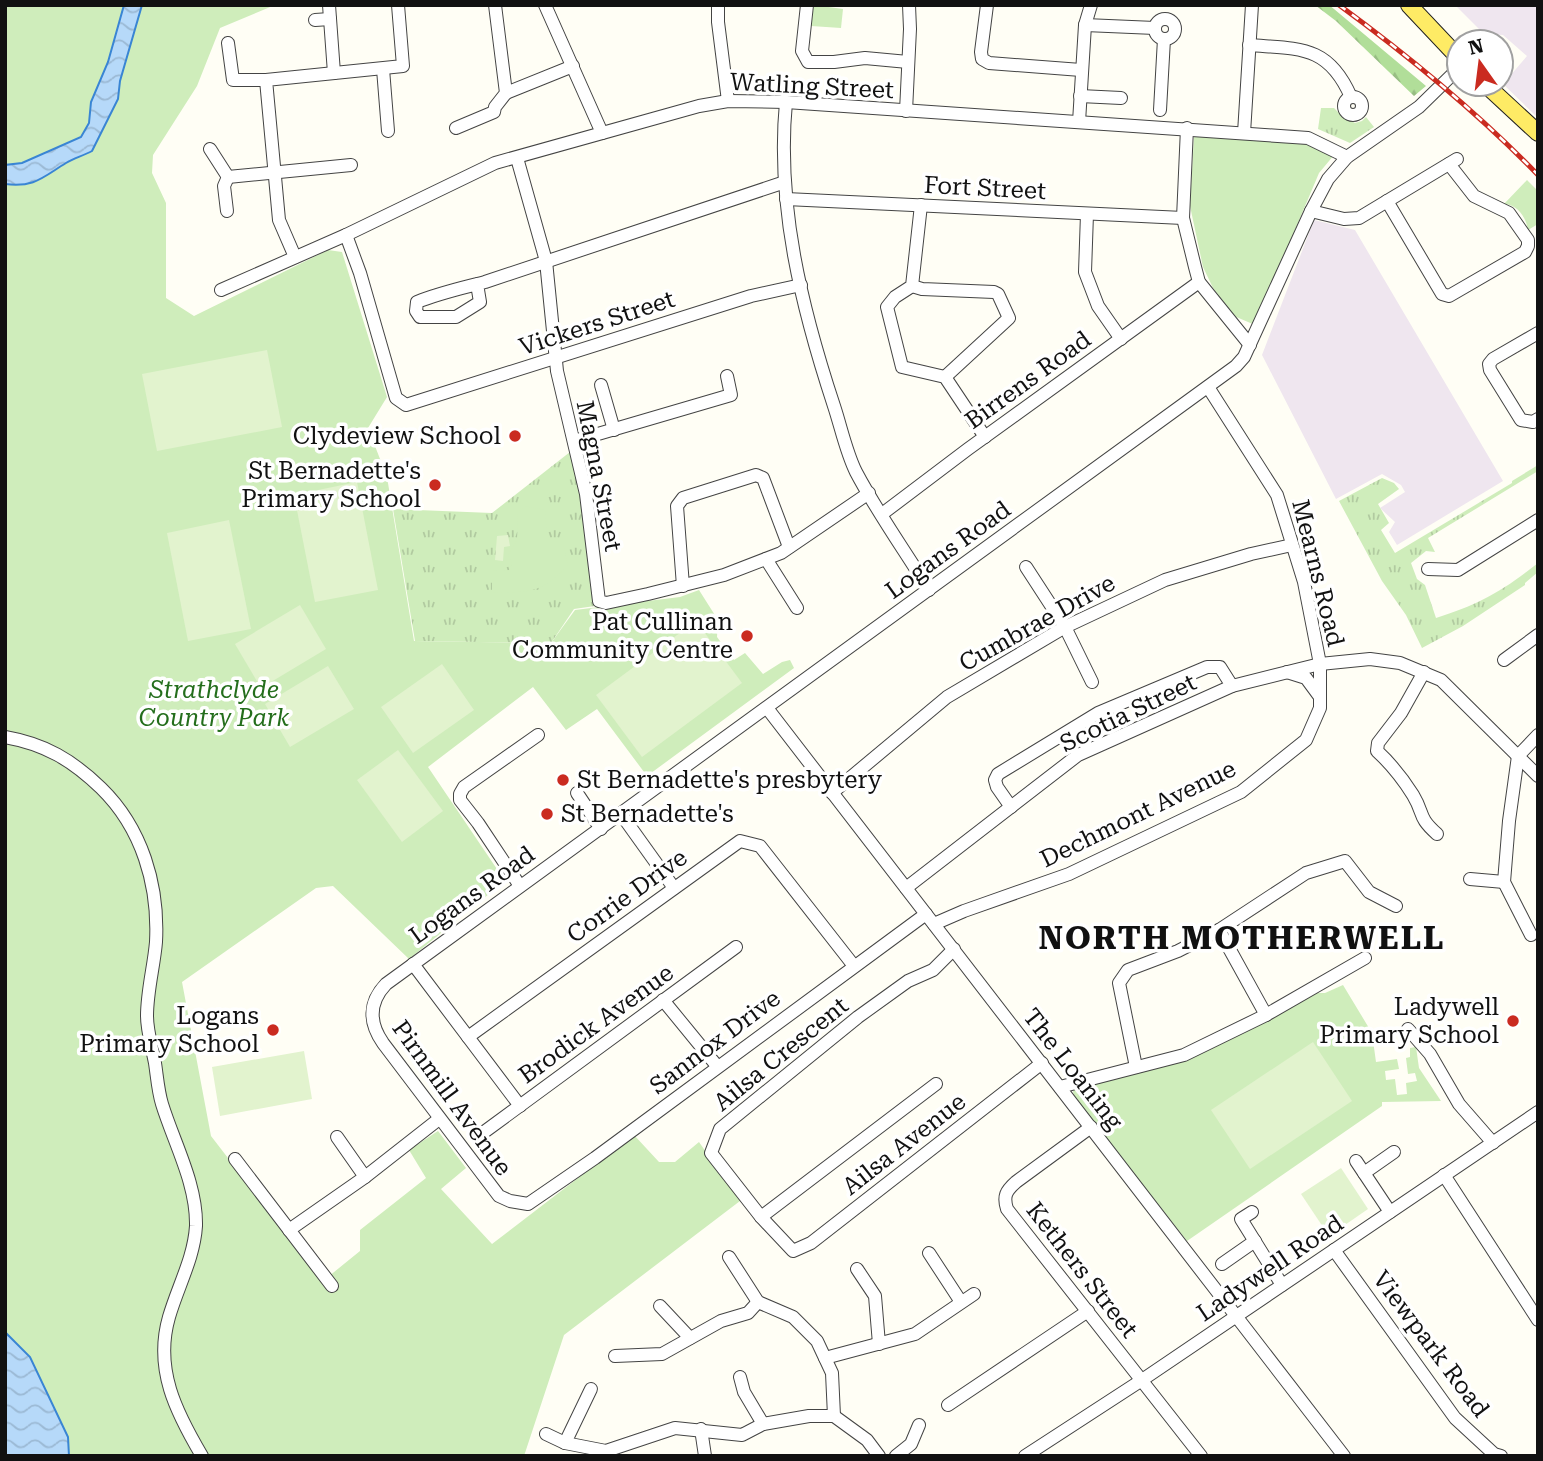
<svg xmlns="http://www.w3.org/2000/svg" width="1543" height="1461" font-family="'Roboto Serif',serif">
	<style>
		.industrial { fill: #efe6ef }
		.grass { fill: url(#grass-tufts) }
		.forest { fill: url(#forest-firs) }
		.park { fill: #cfedbb }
		.pitch { fill: #e2f3ce }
		.water { fill: url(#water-waves); stroke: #3985d4; stroke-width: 2 }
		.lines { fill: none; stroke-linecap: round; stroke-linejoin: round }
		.minor-casing { stroke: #444; stroke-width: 14 }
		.major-casing { stroke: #222; stroke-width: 18 }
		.minor { stroke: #fff; stroke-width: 12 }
		.major { stroke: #feeb65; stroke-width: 16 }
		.rail-casing { stroke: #ca2b20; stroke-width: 5 }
		.rail { stroke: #fff; stroke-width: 2.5; stroke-dasharray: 8; stroke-linecap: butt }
		.poi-dot { fill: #ca2b20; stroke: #fff; stroke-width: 2.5 }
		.labels { text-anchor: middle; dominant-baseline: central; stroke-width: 7; stroke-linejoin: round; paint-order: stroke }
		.street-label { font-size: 24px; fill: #111; stroke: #fff }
		.poi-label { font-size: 24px; fill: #111; stroke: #fff; text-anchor: end }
		.park-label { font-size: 24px; font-style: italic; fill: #246e1c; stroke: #fff }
		.district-label { font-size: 32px; font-weight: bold; letter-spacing: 2px; fill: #111; stroke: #fff }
	</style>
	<defs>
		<pattern id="grass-tufts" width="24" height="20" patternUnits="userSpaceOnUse" patternTransform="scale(1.75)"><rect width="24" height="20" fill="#cfedbb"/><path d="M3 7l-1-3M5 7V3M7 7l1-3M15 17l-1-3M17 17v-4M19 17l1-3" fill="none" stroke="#b1caa0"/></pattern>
		<pattern id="forest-firs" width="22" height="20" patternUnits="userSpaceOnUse" patternTransform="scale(1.75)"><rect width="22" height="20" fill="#b1de99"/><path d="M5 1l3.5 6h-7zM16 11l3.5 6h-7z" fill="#97bd83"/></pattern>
		<pattern id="water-waves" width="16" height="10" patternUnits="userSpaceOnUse" patternTransform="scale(1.75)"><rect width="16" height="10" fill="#b6d9f9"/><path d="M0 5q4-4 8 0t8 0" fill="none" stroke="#9bb9d4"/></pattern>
	</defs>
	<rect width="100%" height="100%" fill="#fffef5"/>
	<g class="industrial">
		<polygon points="1455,5 1538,5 1538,118 1503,84 1527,56 1503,35 1484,34"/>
		<polygon points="1314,220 1355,230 1503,481 1397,545 1389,532 1395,522 1380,508 1405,492 1401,485 1382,474 1336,499 1262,355"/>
	</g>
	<g class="grass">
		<polygon points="1321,108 1334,108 1342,116 1355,123 1362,121 1366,117 1374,127 1350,143 1318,129"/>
		<polygon points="570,452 583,495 590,545 595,606 574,609 551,643 415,641 393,509 492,513"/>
		<path d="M1538,465V471L1428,538L1435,552L1426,551L1411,563L1417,579L1425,585L1436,618C1478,605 1503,591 1538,563V572L1525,583V585L1463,626L1422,648L1406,615L1382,581L1339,501L1382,478L1394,483L1399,489L1378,504L1389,523L1381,530L1395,553L1512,483V481Z"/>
	</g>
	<polygon class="forest" points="1315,5 1329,5 1334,9 1426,86 1414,96 1336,21"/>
	<g class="park">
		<polygon points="5,5 275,5 220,28 197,86 153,155 152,173 166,203 166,298 194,316 328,250 342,252 387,397 368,428 387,477 414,641 551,643 575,610 680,597 699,590 718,620 717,637 734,660 745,653 763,674 782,662 790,660 794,668 647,776 597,709 566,730 533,687 428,767 505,881 409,959 333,886 316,888 182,982 211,1136 323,1281 360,1251 360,1230 426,1178 409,1150 438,1131 466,1168 441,1189 492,1244 634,1135 659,1162 675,1162 699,1142 740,1201 564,1335 524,1456 5,1456"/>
		<polygon points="814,5 843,9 841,28 811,26"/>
		<polygon points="1196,136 1303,141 1334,155 1319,173 1255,325 1234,316 1213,288 1203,267 1190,206 1194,137"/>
		<path d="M1527,180L1538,191V224L1528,230C1526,217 1518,205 1504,204Z"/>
		<path d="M524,506L545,510L547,536L563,544L568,565C540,595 531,591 492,593V571L509,570L512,564L508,555L517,540L518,513Z"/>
		<polygon points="1343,985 1372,1033 1376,1062 1397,1059 1399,1069 1385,1071 1386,1080 1395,1079 1397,1095 1407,1094 1406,1083 1417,1081 1415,1073 1408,1074 1406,1058 1410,1057 1410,1048 1416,1047 1419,1068 1441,1101 1382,1102 1382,1106 1187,1241 1074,1098 1073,1091 1077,1088 1152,1068 1307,993 1325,993"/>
	</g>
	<g class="pitch">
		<polygon points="267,350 282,427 157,451 142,374"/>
		<polygon points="357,482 378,590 315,602 294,495"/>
		<polygon points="229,520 251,629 188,641 167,533"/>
		<polygon points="508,535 510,546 504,547 503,561 495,560 497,536"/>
		<polygon points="300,605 326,649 261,688 235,644"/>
		<polygon points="696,621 742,683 642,757 596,695"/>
		<polygon points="442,664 474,710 413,753 381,707"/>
		<polygon points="328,666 354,709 290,747 265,704"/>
		<polygon points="398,750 443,811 402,842 357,780"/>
		<polygon points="1313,1042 1352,1101 1250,1169 1211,1110"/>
		<polygon points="304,1051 312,1099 220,1116 212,1067"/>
		<polygon points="1341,1168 1368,1209 1329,1236 1301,1194"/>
	</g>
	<g class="water">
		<path d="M124,5H142L120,81L118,99L92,151C83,156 74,158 66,163C43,177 34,188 5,184V165L22,163L81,137L89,123L91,102L108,62Z"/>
		<polygon points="5,1332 30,1357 68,1437 69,1456 5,1456"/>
	</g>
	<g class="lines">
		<g class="minor-casing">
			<g id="minor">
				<polyline points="329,5 334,73"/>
				<polyline points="545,5 602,133"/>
				<polyline points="718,5 718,22 728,101"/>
				<polyline points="807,5 802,51 808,62 834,62 865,58 908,62"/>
				<polyline points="987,5 981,52 982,59 989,63 1081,70"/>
				<circle cx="1165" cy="29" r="10"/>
				<polyline points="315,20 330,19"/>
				<polyline points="1085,25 1155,28"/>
				<polyline points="228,43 233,80 266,80"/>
				<path d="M1249,45C1298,49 1328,44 1351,97"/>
				<polyline points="383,69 388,131"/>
				<polyline points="506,93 573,66"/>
				<polyline points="1080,96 1121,98"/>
				<circle cx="1353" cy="106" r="9"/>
				<path d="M786,102C776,205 802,309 834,406C841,427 846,452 856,472C877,512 905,551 929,590"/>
				<polyline points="1160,110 1164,39"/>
				<polyline points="906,111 910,29 909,5"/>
				<polyline points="1079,122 1085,25 1091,5"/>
				<polyline points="456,128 494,112 495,107 506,93 495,5"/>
				<polyline points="1187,128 1183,218 1195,267 1199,282 1250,345"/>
				<polyline points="1244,133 1252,5"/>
				<polyline points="210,149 228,177 351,165"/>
				<polyline points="517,158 546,261 557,371 586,494 599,601 606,603 648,594 724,575 781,553 869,493"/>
				<polyline points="786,199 1183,218"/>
				<polyline points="1387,201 1442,294 1449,296 1525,252 1528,246 1528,240 1509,213 1474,196 1449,164"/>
				<polyline points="921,205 912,286 895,297 887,307 902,367 945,377 985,437"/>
				<polyline points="227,211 224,186 228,177"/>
				<polyline points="1311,211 1344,219 1359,218 1457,159"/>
				<polyline points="1087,214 1085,272 1098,306 1121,339"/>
				<polyline points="346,235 360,273 396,398 406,405 751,296 801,285"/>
				<polyline points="295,257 279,220 266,80 403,66 398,5"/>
				<path d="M477,284L480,302L456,317H420L416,311L417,302C439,293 462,288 485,282L785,182"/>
				<polyline points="912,286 922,289 994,292 998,294 1009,318 945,377"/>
				<polyline points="221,290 346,235 495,163 699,106 728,101 786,102 1308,138 1347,157"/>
				<polyline points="1538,333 1493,359 1489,364 1490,370 1521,420 1533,422 1538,419"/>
				<polyline points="601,385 614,430"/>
				<polyline points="574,441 731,395 727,376"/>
				<polyline points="882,514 968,449 1199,282"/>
				<polyline points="766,559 797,608"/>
				<polyline points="1026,567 1065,627 1092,682"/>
				<polyline points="1428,569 1458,570 1538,520"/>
				<polyline points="683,586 677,506 683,498 756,475 763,478 789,547"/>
				<polyline points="1504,660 1538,635"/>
				<polyline points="1287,672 1306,678 1320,697"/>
				<path d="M1424,672L1401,713L1378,743L1377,751C1391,764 1403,779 1413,795C1425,815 1417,816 1437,834"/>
				<polyline points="767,708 1344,1456"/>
				<path d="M5,737C45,744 72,760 101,788C142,828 159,885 156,942C154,966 147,991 147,1016C147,1031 152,1047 155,1063C157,1076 158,1091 162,1104C174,1143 197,1184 196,1226C194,1258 178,1286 169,1317C154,1369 176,1412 202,1456"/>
				<polyline points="577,793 601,829"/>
				<polyline points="832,793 947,697 1065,627 1165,580 1251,554 1292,545"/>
				<polyline points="1011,807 997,787 995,780 998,774 1098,713 1207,667 1220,667 1232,686"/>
				<polyline points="621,814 674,888"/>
				<polyline points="1470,879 1504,882"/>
				<polyline points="520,886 478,823 460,800 460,794 464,787 538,735"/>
				<polyline points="906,888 1078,755 1232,686 1320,664 1370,659 1400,663 1441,680 1538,776"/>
				<path d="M926,914L595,1158L528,1204L510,1201L499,1196L383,1043C369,1023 368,1003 386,984L1236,366L1244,357L1311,211L1328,179L1347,157L1419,107L1459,68"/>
				<polyline points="934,924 964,911 1069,874 1241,792 1306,740 1320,708 1320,664 1304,582 1277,495 1208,387"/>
				<polyline points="1219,930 1266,1015"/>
				<polyline points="1531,935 1504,882 1509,821 1518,756 1538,735"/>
				<polyline points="954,949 933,970 908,981 858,1017 720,1129 711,1153 761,1217 793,1251 811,1243 1042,1063"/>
				<polyline points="413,964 520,1106"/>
				<polyline points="663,1000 717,1066"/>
				<polyline points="1408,1029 1430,1054 1459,1104 1493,1143"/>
				<polyline points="468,1037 740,841 760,846 854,966"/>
				<polyline points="1136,1067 1119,983 1128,970 1178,951 1219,930 1306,873 1345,861 1369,892 1396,906"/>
				<polyline points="1060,1087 1184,1055 1266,1015 1365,958"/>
				<path d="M1091,1127L1016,1182C1006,1191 1003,1196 1007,1209L1201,1456"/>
				<polyline points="480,1135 736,947"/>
				<polyline points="337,1137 365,1177"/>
				<polyline points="235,1159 332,1286"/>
				<polyline points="1356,1161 1390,1212"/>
				<polyline points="1364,1173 1394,1152"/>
				<polyline points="1444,1175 1538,1320"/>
				<polyline points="1252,1212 1241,1219 1282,1285"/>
				<polyline points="761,1217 936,1084"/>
				<polyline points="289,1230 365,1177 439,1119"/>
				<polyline points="1334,1250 1455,1418 1494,1454 1501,1456"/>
				<polyline points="929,1253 961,1302"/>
				<polyline points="729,1257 758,1302 793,1317 817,1341 832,1373 834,1416"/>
				<polyline points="1222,1264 1255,1241"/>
				<polyline points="857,1269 875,1296 879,1344"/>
				<polyline points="660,1306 690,1338"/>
				<polyline points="615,1356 662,1354 721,1321 748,1313 758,1302"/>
				<polyline points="825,1358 915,1334 974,1294"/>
				<polyline points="740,1377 744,1392 763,1424"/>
				<polyline points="948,1405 1088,1311"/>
				<polyline points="701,1429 705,1456"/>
				<polyline points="546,1434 565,1443 606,1451 675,1428 742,1435 763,1424 809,1416 834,1416 867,1440 879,1456"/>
				<polyline points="565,1443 591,1389"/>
				<polyline points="896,1456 911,1444 919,1425"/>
				<polyline points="1025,1456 1142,1380 1538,1112"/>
			</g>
		</g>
		<g class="major-casing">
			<g id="major">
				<polyline points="1409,5 1459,58"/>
				<polyline points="1485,84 1538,133"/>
			</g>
		</g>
		<use href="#minor" class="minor"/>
		<use href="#major" class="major"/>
		<g class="rail-casing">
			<path id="rail" d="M1339,5C1410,57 1477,112 1538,175"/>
		</g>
		<use href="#rail" class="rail"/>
	</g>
	<g class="poi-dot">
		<circle cx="515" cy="436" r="7"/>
		<circle cx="435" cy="485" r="7"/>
		<circle cx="747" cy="636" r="7"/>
		<circle cx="563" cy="780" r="7"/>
		<circle cx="547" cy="814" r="7"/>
		<circle cx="1513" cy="1021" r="7"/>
		<circle cx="273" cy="1030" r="7"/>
	</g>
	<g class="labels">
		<g class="street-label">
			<text transform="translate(812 86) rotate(3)">Watling Street</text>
			<text transform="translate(985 188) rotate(3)">Fort Street</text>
			<text transform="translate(597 323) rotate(-18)">Vickers Street</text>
			<text transform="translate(1028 380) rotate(-36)">Birrens Road</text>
			<text transform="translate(599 476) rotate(79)">Magna Street</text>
			<text transform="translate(948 550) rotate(-36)">Logans Road</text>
			<text transform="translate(1318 573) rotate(76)">Mearns Road</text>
			<text transform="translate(1037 623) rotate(-29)">Cumbrae Drive</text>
			<text transform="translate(1128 713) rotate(-26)">Scotia Street</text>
			<text transform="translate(1138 814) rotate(-26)">Dechmont Avenue</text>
			<text transform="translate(472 895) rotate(-36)">Logans Road</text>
			<text transform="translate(627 896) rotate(-36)">Corrie Drive</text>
			<text transform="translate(596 1024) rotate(-36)">Brodick Avenue</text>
			<text transform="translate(715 1042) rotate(-37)">Sannox Drive</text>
			<text transform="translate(781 1054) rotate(-39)">Ailsa Crescent</text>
			<text transform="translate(1073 1069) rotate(52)">The Loaning</text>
			<text transform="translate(452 1098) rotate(54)">Pirnmill Avenue</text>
			<text transform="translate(904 1144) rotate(-38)">Ailsa Avenue</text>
			<text transform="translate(1270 1268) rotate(-34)">Ladywell Road</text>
			<text transform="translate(1082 1270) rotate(52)">Kethers Street</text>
			<text transform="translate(1431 1344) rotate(53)">Viewpark Road</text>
		</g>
		<g class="poi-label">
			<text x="501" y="436">Clydeview School</text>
			<text x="421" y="471">St Bernadette's<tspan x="421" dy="28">Primary School</tspan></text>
			<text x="733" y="622">Pat Cullinan<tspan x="733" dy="28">Community Centre</tspan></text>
			<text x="577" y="780" text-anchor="start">St Bernadette's presbytery</text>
			<text x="561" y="814" text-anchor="start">St Bernadette's</text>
			<text x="1499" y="1007">Ladywell<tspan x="1499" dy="28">Primary School</tspan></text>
			<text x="259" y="1016">Logans<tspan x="259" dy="28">Primary School</tspan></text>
		</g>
		<g class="park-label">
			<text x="214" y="690">Strathclyde<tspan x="214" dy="28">Country Park</tspan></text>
		</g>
		<g class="district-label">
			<text x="1242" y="938">NORTH MOTHERWELL</text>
		</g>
	</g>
	<rect width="1543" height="1461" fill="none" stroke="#111111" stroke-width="14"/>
	<g transform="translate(1480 63) rotate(346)"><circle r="33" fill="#ffffff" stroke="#a0a0a0" stroke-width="2"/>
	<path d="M0-5L12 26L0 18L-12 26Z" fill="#ca2b20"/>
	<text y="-10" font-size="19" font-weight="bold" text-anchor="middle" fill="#111111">N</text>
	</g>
</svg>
